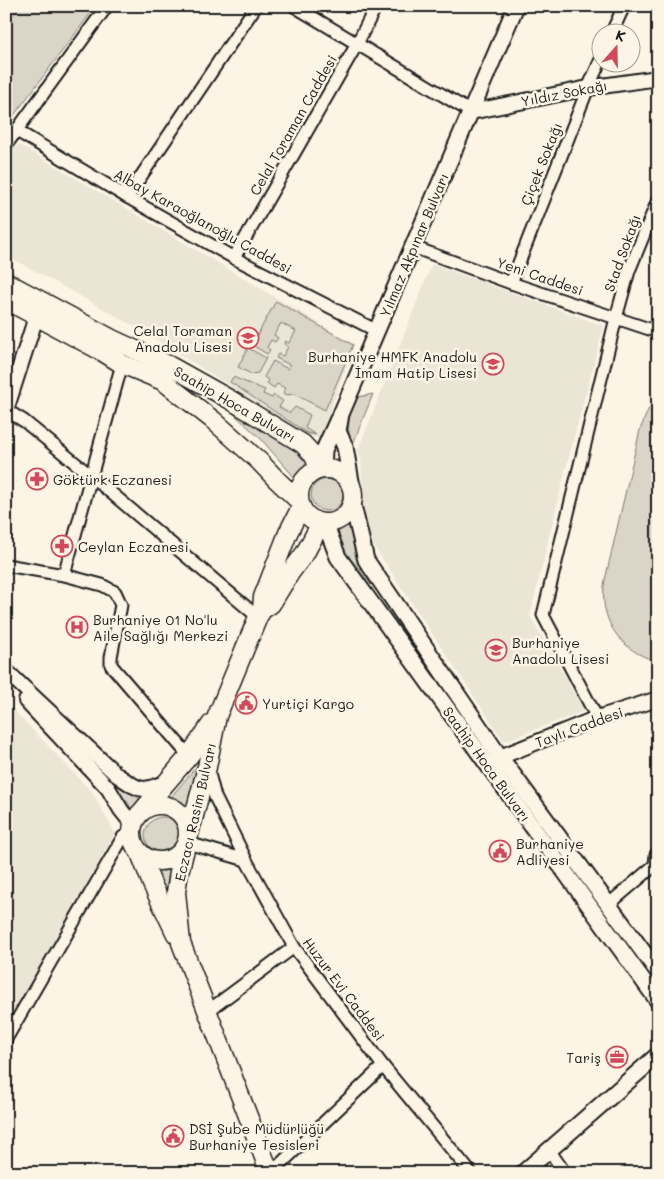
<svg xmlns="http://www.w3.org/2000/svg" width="664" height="1179" font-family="Mali,sans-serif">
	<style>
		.built { fill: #ebe5d6 }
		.green { fill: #dbd5c8; stroke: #7c7872 }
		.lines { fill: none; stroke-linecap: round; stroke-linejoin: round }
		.minor-casing { stroke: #1c1c1c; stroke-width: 15 }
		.tertiary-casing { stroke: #1c1c1c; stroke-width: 18 }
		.secondary-casing { stroke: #1c1c1c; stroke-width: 19 }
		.primary-casing { stroke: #1c1c1c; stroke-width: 21 }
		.minor { stroke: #fcf5e5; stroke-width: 11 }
		.tertiary { stroke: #fcf5e5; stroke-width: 14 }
		.secondary { stroke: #fcf5e5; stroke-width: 15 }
		.primary { stroke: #fcf5e5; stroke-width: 18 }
		.labels { text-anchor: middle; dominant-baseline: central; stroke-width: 5; stroke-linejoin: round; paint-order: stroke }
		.street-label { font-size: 14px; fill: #1c1c1c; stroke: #fcf5e5 }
		.poi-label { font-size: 14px; fill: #1c1c1c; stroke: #fcf5e5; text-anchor: start }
	</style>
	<rect width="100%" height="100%" fill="#fcf5e5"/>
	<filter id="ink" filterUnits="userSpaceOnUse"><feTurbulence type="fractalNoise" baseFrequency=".02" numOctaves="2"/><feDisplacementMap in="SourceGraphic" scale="10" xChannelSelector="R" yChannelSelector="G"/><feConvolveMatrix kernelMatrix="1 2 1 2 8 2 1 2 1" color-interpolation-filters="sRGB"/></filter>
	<g filter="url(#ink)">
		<g class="built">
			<polygon points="18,144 354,344 320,439 307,435 143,331 6,255 6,163"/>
			<polygon points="432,264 604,326 565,471 530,616 585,711 504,741 371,542 363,502 361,459 358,450"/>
			<polygon points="6,702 92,792 115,833 6,1031"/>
		</g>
		<g class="green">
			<polygon points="21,6 96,6 6,126 6,24"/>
			<polygon points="276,301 353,345 325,410 294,394 286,395 283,393 285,388 277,384 274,388 267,383 268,380 264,377 273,361 288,369 290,365 276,358 278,354 283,356 288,347 284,344 285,341 289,343 296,331 281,323 274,335 278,338 275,342 271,340 267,347 270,350 267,354 252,345"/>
			<polygon points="248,348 266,358 258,373 251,374 238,367"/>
			<polygon points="233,377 265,390 263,394 272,398 274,395 283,401 279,407 290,413 295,407 310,415 305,428 316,435 307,433 230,382"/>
			<path d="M373,394L351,449C348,430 346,414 358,397Z"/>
			<path d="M658,398V661C620,653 597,617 605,580L640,430L648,410Z"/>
			<polygon points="224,405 313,458 295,478 260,438"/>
			<circle cx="327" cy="495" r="16"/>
			<polygon points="348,522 371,585 330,532"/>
			<polygon points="201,761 189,808 177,799 170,798"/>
			<polygon points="101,771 145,803 132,814 129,804"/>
			<circle cx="163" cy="835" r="18"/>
			<polygon points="173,869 171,908 156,870 164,871"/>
		</g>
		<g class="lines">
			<g class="minor-casing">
				<g id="minor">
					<polyline points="294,6 471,112"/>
					<polyline points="612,32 624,6"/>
					<polyline points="17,131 127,197 234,258 377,331"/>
					<polyline points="6,145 107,6"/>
					<polyline points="127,197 256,6"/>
					<polyline points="413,247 511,283 658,332"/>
					<polyline points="234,258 357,44 376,6"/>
					<polyline points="511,283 588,88 602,57"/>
					<polyline points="6,410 24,421 96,480 258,617"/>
					<polyline points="6,565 64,575 102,585 115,592 121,605 111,657 111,665 189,756"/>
					<polyline points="64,575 122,364"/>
					<polyline points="597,718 543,615 616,318 629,271 658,200"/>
					<polyline points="208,770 215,797 246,860"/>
					<polyline points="188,843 246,860 294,947 383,1066 471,1173"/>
					<polyline points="608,905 655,865 656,855 658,854"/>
					<polyline points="208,1011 294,947"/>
					<polyline points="6,1039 123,837 132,832"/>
					<polyline points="549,1150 565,1173"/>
					<polyline points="271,1173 383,1066"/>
				</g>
			</g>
			<g class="tertiary-casing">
				<g id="tertiary">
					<polyline points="471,112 588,88 658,78"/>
					<polyline points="6,410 36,317"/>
					<path d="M6,671L117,775C141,791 140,793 167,782"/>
					<polyline points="26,701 108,788 121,810 133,825"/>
					<polyline points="500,757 597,718 658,699"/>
				</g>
			</g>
			<g class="secondary-casing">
				<g id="secondary">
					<polyline points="323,469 324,450 338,419"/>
					<polyline points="352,487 345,447 338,431 341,414 516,6"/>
					<polyline points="352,501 366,560 500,757 658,972"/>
					<polyline points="325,523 338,557 658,1001"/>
					<polyline points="523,1173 658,1055"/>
				</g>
			</g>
			<g class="primary-casing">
				<g id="primary">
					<polyline points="6,282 112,339 170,366 229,399 303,444 314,456 319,469"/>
					<polyline points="6,300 103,352 122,364 163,381 213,420 259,461 277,480 299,501"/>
					<circle cx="326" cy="496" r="27"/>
					<polyline points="262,610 263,597 288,533 301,507"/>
					<circle cx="160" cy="833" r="28"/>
					<polyline points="143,810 189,756 212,723"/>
					<polyline points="140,853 152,884 176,934"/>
					<polyline points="270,1173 181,943 176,892 179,872 207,767 217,716 258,617 262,610 271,604 290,573 305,553 321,523"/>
				</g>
			</g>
			<use href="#minor" class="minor"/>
			<use href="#tertiary" class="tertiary"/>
			<use href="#secondary" class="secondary"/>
			<use href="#primary" class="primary"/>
		</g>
	</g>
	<defs>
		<g id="school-ring" transform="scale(1.125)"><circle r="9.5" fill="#fcf5e5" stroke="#d1495b" stroke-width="1.5"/><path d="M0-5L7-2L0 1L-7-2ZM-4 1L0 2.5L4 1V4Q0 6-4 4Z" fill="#d1495b"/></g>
		<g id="pharmacy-ring" transform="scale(1.125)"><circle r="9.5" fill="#fcf5e5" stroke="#d1495b" stroke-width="1.5"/><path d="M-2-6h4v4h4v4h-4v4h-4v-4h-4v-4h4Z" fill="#d1495b"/></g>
		<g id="hospital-ring" transform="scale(1.125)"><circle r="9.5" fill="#fcf5e5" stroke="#d1495b" stroke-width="1.5"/><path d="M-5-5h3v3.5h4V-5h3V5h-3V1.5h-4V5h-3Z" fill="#d1495b"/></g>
		<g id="civic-ring" transform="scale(1.125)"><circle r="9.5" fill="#fcf5e5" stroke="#d1495b" stroke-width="1.5"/><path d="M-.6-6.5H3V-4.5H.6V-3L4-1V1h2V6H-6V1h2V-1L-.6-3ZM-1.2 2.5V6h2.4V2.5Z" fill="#d1495b"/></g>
		<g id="office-ring" transform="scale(1.125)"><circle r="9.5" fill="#fcf5e5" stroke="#d1495b" stroke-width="1.5"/><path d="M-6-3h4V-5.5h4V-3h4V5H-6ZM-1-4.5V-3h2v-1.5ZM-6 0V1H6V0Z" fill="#d1495b"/></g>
	</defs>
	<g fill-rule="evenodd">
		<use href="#school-ring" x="248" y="338"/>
		<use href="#school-ring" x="493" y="364"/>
		<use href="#pharmacy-ring" x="37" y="479"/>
		<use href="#pharmacy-ring" x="62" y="546"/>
		<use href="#hospital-ring" x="77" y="627"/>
		<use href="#school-ring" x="496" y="650"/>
		<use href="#civic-ring" x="246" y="703"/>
		<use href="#civic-ring" x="500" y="851"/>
		<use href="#office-ring" x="617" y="1057"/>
		<use href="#civic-ring" x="173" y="1136"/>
	</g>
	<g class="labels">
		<g class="street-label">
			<text transform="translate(564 93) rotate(-11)">Yıldız Sokağı</text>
			<text transform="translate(293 125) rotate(-60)">Celal Toraman Caddesi</text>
			<text transform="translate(541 164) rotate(-68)">Çiçek Sokağı</text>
			<text transform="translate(203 221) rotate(29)">Albay Karaoğlanoğlu Caddesi</text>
			<text transform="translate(414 245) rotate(-67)">Yılmaz Akpınar Bulvarı</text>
			<text transform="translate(622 253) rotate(-70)">Stad Sokağı</text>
			<text transform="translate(540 276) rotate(19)">Yeni Caddesi</text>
			<text transform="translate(235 404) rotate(30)">Saahip Hoca Bulvarı</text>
			<text transform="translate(579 727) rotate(-20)">Taylı Caddesi</text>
			<text transform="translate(487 764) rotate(54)">Saahip Hoca Bulvarı</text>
			<text transform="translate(195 812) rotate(-77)">Eczacı Rasim Bulvarı</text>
			<text transform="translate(344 989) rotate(53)">Huzur Evi Caddesi</text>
		</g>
		<g class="poi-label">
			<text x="232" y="330" text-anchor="end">Celal Toraman<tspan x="232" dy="16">Anadolu Lisesi</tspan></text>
			<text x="477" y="356" text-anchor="end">Burhaniye HMFK Anadolu<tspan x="477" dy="16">İmam Hatip Lisesi</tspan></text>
			<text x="53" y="479">Göktürk Eczanesi</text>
			<text x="78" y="546">Ceylan Eczanesi</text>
			<text x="93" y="619">Burhaniye 01 No'lu<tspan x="93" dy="16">Aile Sağlığı Merkezi</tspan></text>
			<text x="512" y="642">Burhaniye<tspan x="512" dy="16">Anadolu Lisesi</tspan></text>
			<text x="262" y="703">Yurtiçi Kargo</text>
			<text x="516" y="843">Burhaniye<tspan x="516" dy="16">Adliyesi</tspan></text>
			<text x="601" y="1057" text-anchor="end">Tariş</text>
			<text x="189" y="1128">DSİ Şube Müdürlüğü<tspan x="189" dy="16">Burhaniye Tesisleri</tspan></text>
		</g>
	</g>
	<rect width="664" height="1179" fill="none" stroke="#fcf5e5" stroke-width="25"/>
	<rect x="12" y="12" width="639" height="1154" fill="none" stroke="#1c1c1c" stroke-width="2" filter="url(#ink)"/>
	<g transform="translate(616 48) rotate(20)"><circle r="24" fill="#fcf5e5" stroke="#a29e95"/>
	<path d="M0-4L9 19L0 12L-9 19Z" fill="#d1495b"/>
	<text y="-8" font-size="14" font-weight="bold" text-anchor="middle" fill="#1c1c1c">K</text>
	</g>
</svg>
